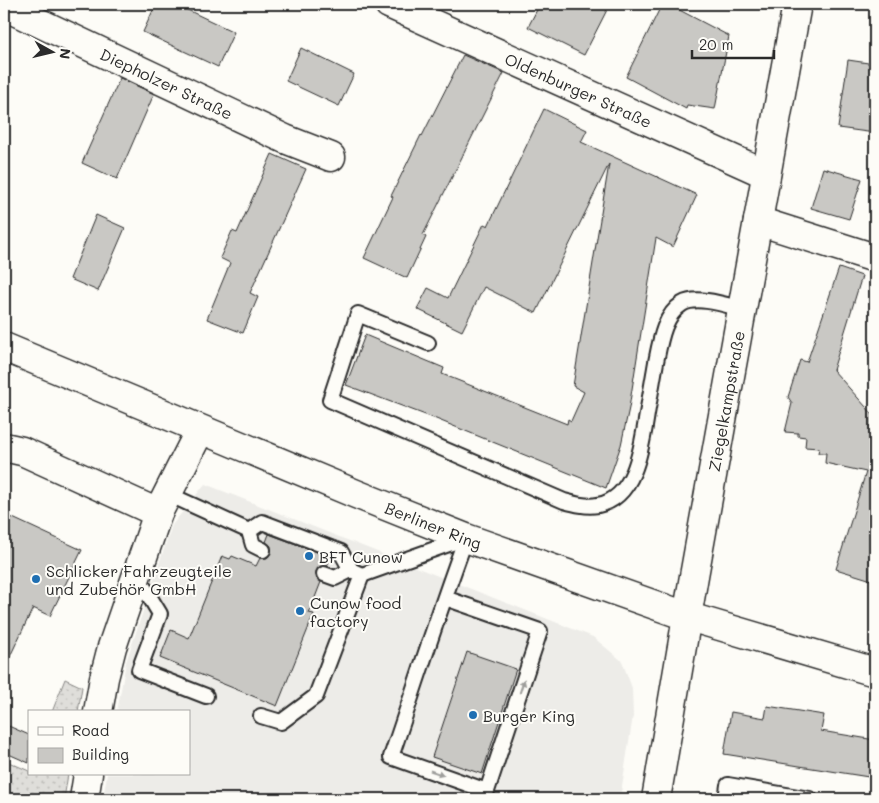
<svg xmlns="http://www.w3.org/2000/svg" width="879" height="803" font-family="Mali,sans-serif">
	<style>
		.built { fill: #edece8 }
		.grass { fill: url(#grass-dots); stroke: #858482 }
		.building { fill: #c9c8c4; stroke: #2b2b2b }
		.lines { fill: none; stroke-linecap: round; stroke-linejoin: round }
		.service-casing { stroke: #2b2b2b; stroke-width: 18 }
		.minor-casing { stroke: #2b2b2b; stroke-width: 31 }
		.primary-casing { stroke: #2b2b2b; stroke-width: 31 }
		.service { stroke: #fdfcf7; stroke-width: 14 }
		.minor { stroke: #fdfcf7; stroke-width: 28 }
		.primary { stroke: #fdfcf7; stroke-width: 28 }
		.oneway { fill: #9e9e9b }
		.poi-dot { fill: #1f6fb2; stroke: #fdfcf7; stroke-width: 2 }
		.labels { text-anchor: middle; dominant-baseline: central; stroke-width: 4; stroke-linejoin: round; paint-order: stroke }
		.street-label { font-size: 16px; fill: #2b2b2b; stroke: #fdfcf7 }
		.poi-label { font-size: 16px; fill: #2b2b2b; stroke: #fdfcf7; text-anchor: start }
	</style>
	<defs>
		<pattern id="grass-dots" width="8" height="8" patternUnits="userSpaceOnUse" patternTransform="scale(1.25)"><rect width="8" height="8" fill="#dfdeda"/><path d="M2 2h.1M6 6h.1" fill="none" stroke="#c0bfbb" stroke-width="1.8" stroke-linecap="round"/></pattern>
	</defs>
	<rect width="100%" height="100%" fill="#fdfcf7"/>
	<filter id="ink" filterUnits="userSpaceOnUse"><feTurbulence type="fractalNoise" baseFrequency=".02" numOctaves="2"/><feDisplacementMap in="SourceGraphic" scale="10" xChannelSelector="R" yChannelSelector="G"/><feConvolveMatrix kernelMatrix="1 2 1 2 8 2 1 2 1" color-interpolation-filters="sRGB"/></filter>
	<g filter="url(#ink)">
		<polygon class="built" points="205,484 593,637 622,661 632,688 633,716 620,799 103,799 107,774 189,774 189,712 117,712 126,662 172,525"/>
		<g class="grass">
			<polygon points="65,679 82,687 78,712 52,712"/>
			<polygon points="4,760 29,771 29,774 68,774 64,799 4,799"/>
		</g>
		<g class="building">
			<polygon points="156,4 175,4 234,32 218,67 143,32"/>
			<polygon points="540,4 610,4 584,55 528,27"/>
			<polygon points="662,4 668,4 729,36 715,109 687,105 686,109 626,77"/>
			<polygon points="301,48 354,74 339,106 286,81"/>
			<polygon points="463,55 504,73 423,235 426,237 407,278 364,258 393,197 391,196 421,135 422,136"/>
			<polygon points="848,60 875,64 875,133 838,128"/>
			<polygon points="120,78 154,94 117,179 82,163"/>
			<polygon points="544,109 587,130 581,142 697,195 673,247 656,238 629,408 621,445 606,488 436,419 346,385 365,335 444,368 442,374 567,424 568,419 571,421 584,392 573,386 609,164 536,313 484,287 462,331 417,309 428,288 448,298 484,224 488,226"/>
			<polygon points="272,154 306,169 250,293 258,297 243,333 207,319 230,263 220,258 232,231 237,233"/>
			<polygon points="823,168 862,179 849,219 811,208"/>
			<polygon points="96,215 125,228 98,291 70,279"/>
			<polygon points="839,268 862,276 833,370 875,417 875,581 836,569 866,472 825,463 826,453 818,453 819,448 805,447 806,437 798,436 798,433 785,432 792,403 788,397 800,360 807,362"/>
			<polygon points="4,514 82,550 50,616 33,608 4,669"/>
			<polygon points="269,534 331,557 327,566 322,566 316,571 316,576 321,582 309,613 314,614 277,706 160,658 171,630 189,638 222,556 230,559 232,556 256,566 260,558 267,558 271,553 271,546 266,542"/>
			<polygon points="467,652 516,669 482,774 432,757"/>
			<polygon points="767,706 824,715 821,731 875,740 875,778 724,754 731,712 765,718"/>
			<polygon points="4,724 29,735 29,763 4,752"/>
		</g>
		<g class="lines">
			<g class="service-casing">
				<g id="service">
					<path d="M428,343L358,314L330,400L564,501C575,504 586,507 598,505C636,498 642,445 647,414C650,397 653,379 656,362C660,342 664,315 682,304C697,295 726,305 742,309"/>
					<polyline points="168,494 249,531"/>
					<polyline points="249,531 262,522 341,552 351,570 362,575 463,539"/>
					<polyline points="249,531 253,545 263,550"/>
					<polyline points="324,574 335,578 351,570"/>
					<polyline points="137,576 160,614 139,670 206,696"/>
					<path d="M445,598L540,631L487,791L391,757C416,684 439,610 466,538"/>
					<polyline points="261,716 281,722 316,696 362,575"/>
					<polyline points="726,799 728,785 810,799"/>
				</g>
			</g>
			<g class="minor-casing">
				<g id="minor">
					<path id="s1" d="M389,4L766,174"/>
					<path id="s2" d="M4,6L285,139L331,157"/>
					<polyline points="758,221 875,258"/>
					<polyline points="4,447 22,451 158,513"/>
					<polyline points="98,712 104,678 112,647 158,513 200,430"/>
					<polyline points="84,799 88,774"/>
					<path id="s3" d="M656,799L694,576L797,4"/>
				</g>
			</g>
			<g class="primary-casing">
				<g id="primary">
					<path id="s4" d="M4,347L356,494L466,538L686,616L875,672"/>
				</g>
			</g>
			<use href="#service" class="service"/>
			<use href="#minor" class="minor"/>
			<use href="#primary" class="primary"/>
		</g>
		<defs><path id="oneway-solid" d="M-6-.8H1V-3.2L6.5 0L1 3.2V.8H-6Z" transform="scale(1.25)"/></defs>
		<g class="oneway">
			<use href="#oneway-solid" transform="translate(522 686) rotate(-72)"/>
			<use href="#oneway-solid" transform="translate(437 773) rotate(19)"/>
		</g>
	</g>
	<g class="poi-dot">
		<circle cx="309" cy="556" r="5"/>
		<circle cx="36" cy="579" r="5"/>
		<circle cx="300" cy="611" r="5"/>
		<circle cx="473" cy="715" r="5"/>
	</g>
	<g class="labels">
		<g class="street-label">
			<text stroke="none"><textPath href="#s2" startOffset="180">Diepholzer Straße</textPath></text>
			<text stroke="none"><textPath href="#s1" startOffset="208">Oldenburger Straße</textPath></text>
			<text stroke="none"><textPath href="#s3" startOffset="404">Ziegelkampstraße</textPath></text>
			<text stroke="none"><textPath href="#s4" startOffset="465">Berliner Ring</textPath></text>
		</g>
		<g class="poi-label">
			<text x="319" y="556">BFT Cunow</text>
			<text x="46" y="570">Schlicker Fahrzeugteile<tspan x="46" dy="18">und Zubehör GmbH</tspan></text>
			<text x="310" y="602">Cunow food<tspan x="310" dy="18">factory</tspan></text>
			<text x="483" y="715">Burger King</text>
		</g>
	</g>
	<rect width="879" height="803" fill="none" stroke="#fdfcf7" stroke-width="20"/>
	<rect x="10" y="10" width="859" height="783" fill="none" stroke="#2b2b2b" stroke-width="2" filter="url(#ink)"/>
	<rect x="28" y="710" width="162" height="65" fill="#fdfcf7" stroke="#a9a8a5"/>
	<rect x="38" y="727" width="25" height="8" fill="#fdfcf7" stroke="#a9a8a5"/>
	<text x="72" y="736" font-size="15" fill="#2b2b2b">Road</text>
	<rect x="38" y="748" width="25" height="15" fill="#c9c8c4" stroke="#a9a8a5"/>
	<text x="72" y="760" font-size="15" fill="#2b2b2b">Building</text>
	<g transform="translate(52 52) rotate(98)" stroke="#fdfcf7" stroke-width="4" paint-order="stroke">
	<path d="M0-4L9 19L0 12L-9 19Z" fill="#2b2b2b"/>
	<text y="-8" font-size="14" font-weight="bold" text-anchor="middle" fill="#2b2b2b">N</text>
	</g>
	<path d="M692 50v8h82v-8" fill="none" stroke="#2b2b2b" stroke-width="2.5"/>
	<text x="699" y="50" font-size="15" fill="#2b2b2b" stroke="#fdfcf7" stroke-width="4" paint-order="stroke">20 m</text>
</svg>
